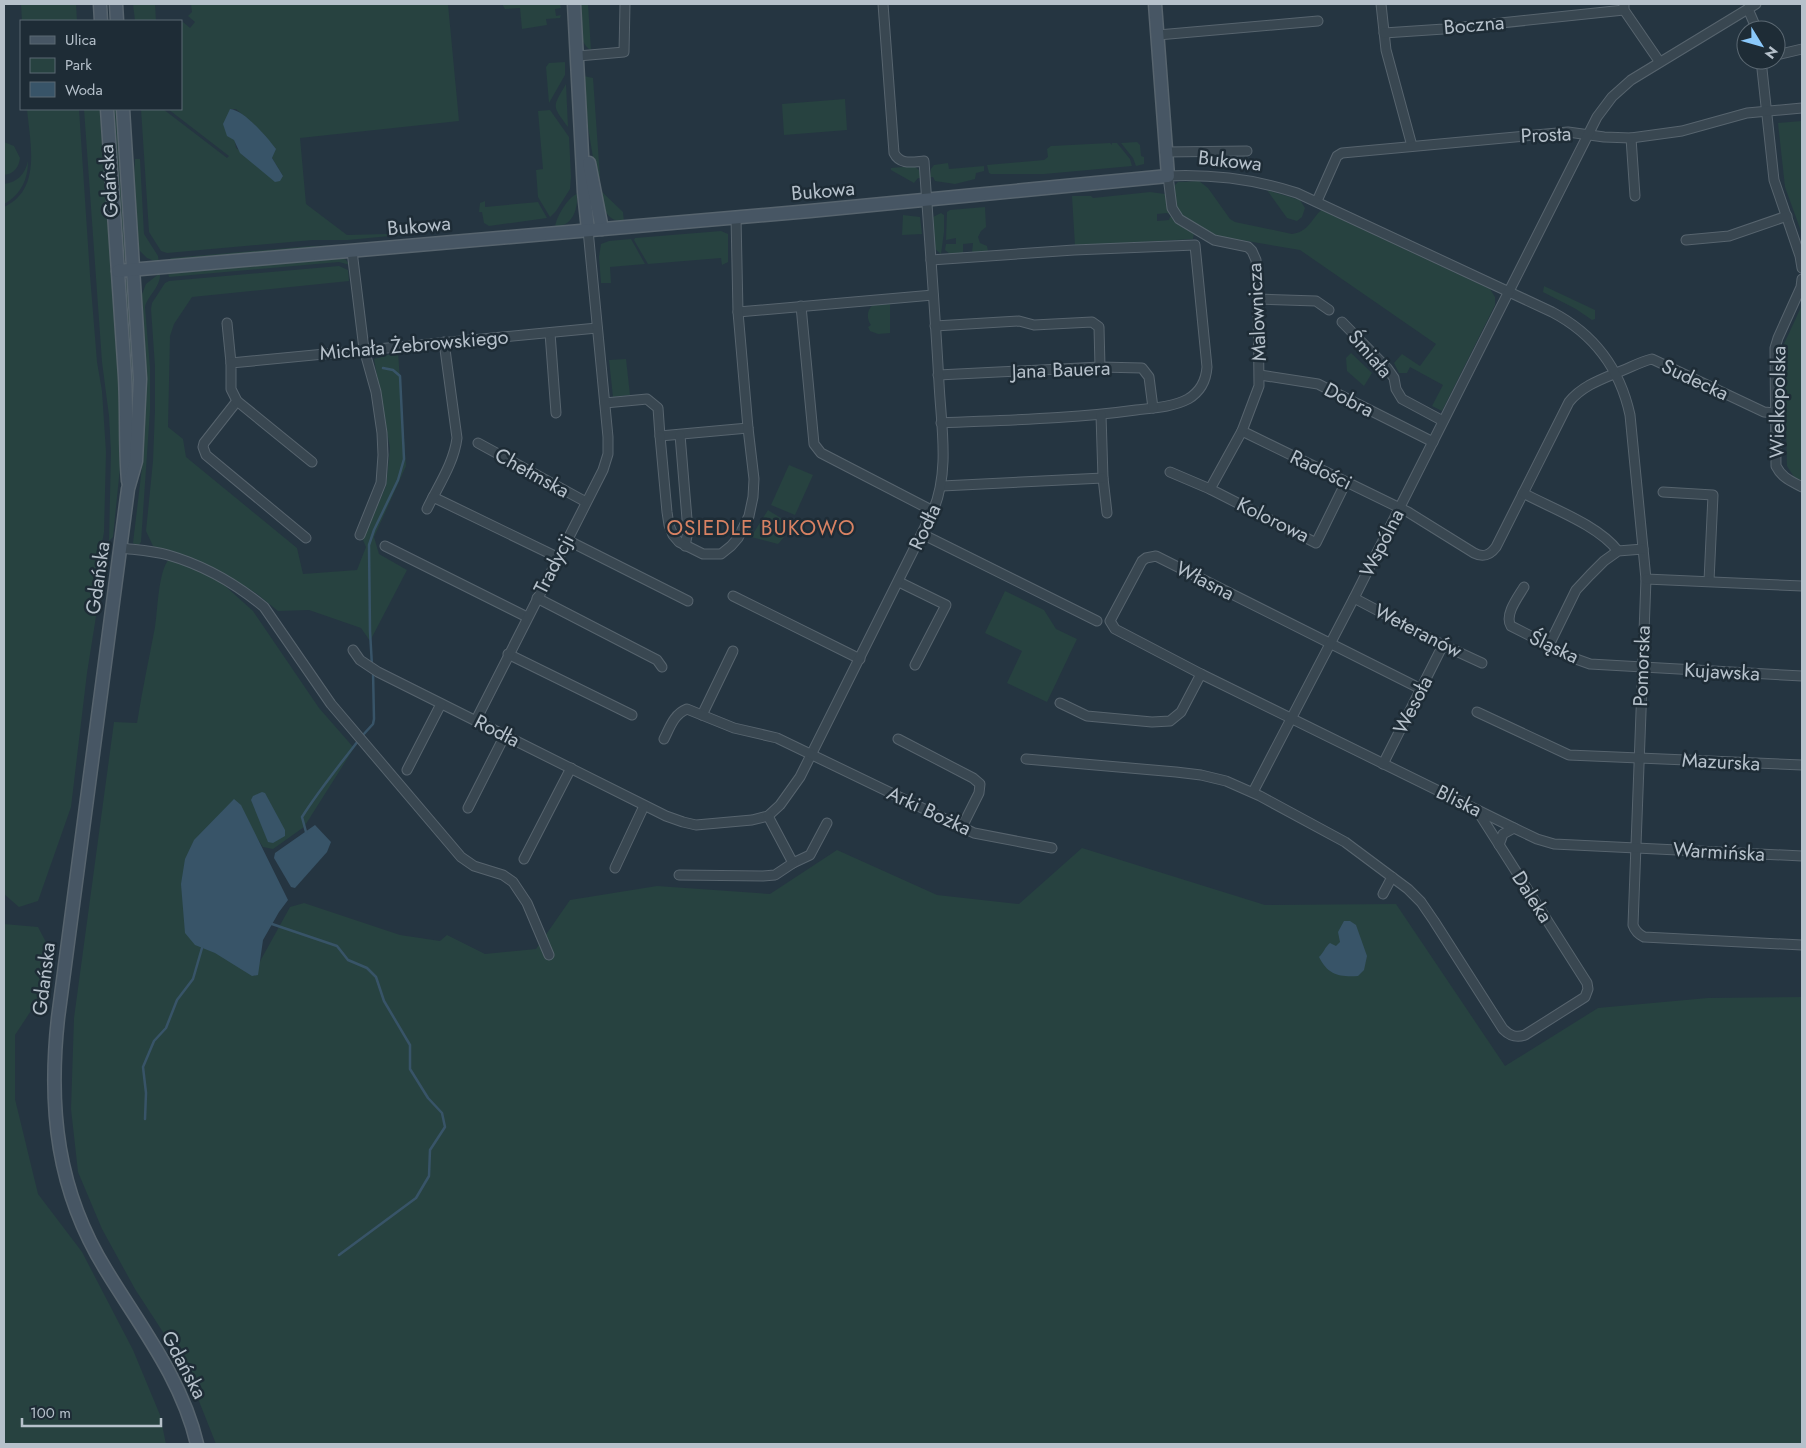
<svg xmlns="http://www.w3.org/2000/svg" width="1806" height="1448" font-family="Jost,sans-serif">
	<style>
		.green { fill: #274240; fill-rule: evenodd }
		.water { fill: #385468 }
		.lines { fill: none; stroke-linecap: round; stroke-linejoin: round }
		.stream { stroke: #385468; stroke-width: 2.5 }
		.street-casing { stroke: #57646e; stroke-width: 11 }
		.secondary-casing { stroke: #57646e; stroke-width: 15 }
		.street { stroke: #394751; stroke-width: 9 }
		.secondary { stroke: #475664; stroke-width: 12 }
		.labels { text-anchor: middle; dominant-baseline: central; stroke-width: 5; stroke-linejoin: round; paint-order: stroke }
		.street-label { font-size: 20px; fill: #b6c1cb; stroke: #1e2c36 }
		.neighbourhood-label { font-size: 21px; letter-spacing: 1px; fill: #d88263; stroke: #1e2c36 }
	</style>
	<rect width="100%" height="100%" fill="#253541"/>
	<g class="green">
		<polygon points="21,4 76,4 77,21 22,21"/>
		<polygon points="133,4 155,4 156,21 135,21"/>
		<path d="M191,4H448L459,121L300,138L306,204L347,235L386,234L410,231L411,234L348,240H313L167,253L161,251L149,232L141,109H163L227,158L229,156L168,109H181V24L183,22L190,28L195,22L188,16L192,12ZM230,109H236L255,126L275,148L272,158L283,176L236,148Z"/>
		<polygon points="502,4 560,4 561,8 555,9 556,16 561,15 560,18 546,19 547,25 522,29 520,8 505,9"/>
		<path d="M579,4H588L591,50C577,43 580,18 579,4Z"/>
		<polygon points="565,62 565,75 549,103 546,67 549,63"/>
		<polygon points="584,76 593,78 600,177 597,182 588,127"/>
		<path d="M566,84L568,127C552,105 552,108 566,84Z"/>
		<polygon points="845,99 847,130 784,135 782,104"/>
		<path d="M27,109H79L90,275L97,362L102,391L106,452L104,532L101,549L105,560L87,673L71,807L38,901L19,907L4,894V207C42,190 30,143 27,109Z"/>
		<polygon points="84,109 102,109 120,377 121,458 113,537 109,541 111,452 109,416 102,362"/>
		<polygon points="112,109 118,109 127,261 125,260 122,250"/>
		<polygon points="550,110 569,137 571,177 570,189 556,211 550,217 538,197 536,170 543,169 538,111"/>
		<polygon points="1802,121 1802,234 1785,187 1778,123"/>
		<path d="M4,142L14,146L20,158C19,167 14,174 4,175Z"/>
		<polygon points="1137,142 1140,145 1141,156 1144,157 1144,164 1136,166 1133,158 1121,143"/>
		<polygon points="1110,143 1112,145 1112,143 1117,143 1130,159 1132,166 1044,174 991,174 989,173 987,165 1044,160 1048,157 1047,149 1051,146"/>
		<polygon points="135,159 140,159 144,234 158,256 159,263 147,258 137,248 133,194"/>
		<path d="M28,161C28,179 21,195 4,204V184C18,182 25,174 28,161Z"/>
		<polygon points="948,163 949,169 984,166 984,171 976,173 975,179 955,184 935,181 933,177 930,177 931,169 934,165"/>
		<polygon points="914,166 919,170 921,178 918,178 914,183 891,170 891,168"/>
		<path d="M1199,181L1208,188L1230,219L1235,222L1292,234C1308,232 1311,220 1321,210L1490,289L1495,297V305L1442,411L1432,406L1443,385L1410,367L1407,373H1399L1394,363L1402,354L1420,366L1436,344L1300,250L1212,235L1178,212L1174,194V186L1178,182Z"/>
		<polygon points="1267,190 1300,200 1305,208 1302,217 1297,221 1287,218"/>
		<path d="M601,191L623,212L624,222C604,220 604,208 601,191Z"/>
		<polygon points="1150,192 1165,194 1171,215 1167,213 1157,214 1157,221 1169,220 1170,217 1172,217 1194,233 1193,239 1075,246 1072,196 1091,196 1093,198"/>
		<path d="M577,194C578,209 573,226 555,227C556,217 568,197 577,194Z"/>
		<polygon points="485,201 485,207 538,202 547,218 489,226 484,223 482,212 479,212 480,203"/>
		<polygon points="985,207 986,227 981,231 978,237 980,243 987,246 988,251 972,253 973,243 963,244 963,254 950,254 945,250 946,244 956,244 956,238 946,240 947,212 950,210"/>
		<polygon points="941,213 944,215 944,232 941,254 935,249 933,217"/>
		<polygon points="903,215 920,217 922,234 902,235"/>
		<polygon points="721,231 728,234 728,262 722,265 721,258 648,264 634,240 635,238"/>
		<polygon points="631,239 645,264 610,267 611,283 601,283 599,257 601,244 609,241"/>
		<polygon points="346,245 168,261 171,258 311,246"/>
		<polygon points="341,257 346,260 350,265 339,262 169,277 168,273"/>
		<polygon points="339,266 348,270 349,281 192,297 174,324 170,336 168,427 183,439 186,457 297,548 303,574 357,570 366,547 363,540 386,486 390,448 374,359 398,352 406,466 374,537 379,554 407,570 370,641 361,628 309,610 278,611 257,594 227,575 200,563 153,546 146,531 153,461 155,410 155,367 151,309 152,303 165,283 169,281"/>
		<path d="M160,273C161,287 148,295 145,307L150,368V410L141,542L138,546L133,543L143,459L145,410V368L140,299L146,284Z"/>
		<polygon points="126,281 128,281 134,360 134,398 133,399 125,283"/>
		<polygon points="1544,286 1595,310 1595,319 1592,320 1576,309 1543,292"/>
		<path d="M890,302V333L878,334L870,331L868,327L871,325C867,320 866,310 873,305C877,303 885,303 890,302Z"/>
		<polygon points="1802,305 1802,483 1796,480 1787,466 1784,344"/>
		<polygon points="1351,353 1372,373 1364,386 1347,371 1346,358"/>
		<polygon points="626,359 630,395 613,397 609,360"/>
		<polygon points="789,465 813,475 795,515 771,505"/>
		<path d="M768,510C787,522 796,525 778,544L751,537Z"/>
		<path d="M169,559L214,576L253,611L319,708L354,748L304,827L273,849L263,847L235,805L258,965L290,907L304,903L400,935L440,941L447,935L485,954L536,949L570,900L657,886L770,894L837,850L937,895L1019,904L1082,848L1265,905L1396,904L1505,1066L1598,1008L1708,998L1802,997V1444H216L185,1366L135,1289L102,1229L78,1172L71,1109L74,1018L114,722L137,723C142,691 149,659 155,627C158,609 158,572 169,559Z"/>
		<polygon points="1005,591 1044,610 1056,629 1077,639 1047,702 1007,683 1022,651 985,633"/>
		<polygon points="4,924 38,927 48,946 42,994 15,1035 15,1099 38,1194 82,1252 133,1350 160,1415 166,1444 4,1444"/>
	</g>
	<g class="water">
		<path d="M230,109C244,110 267,137 276,149L272,158L283,176L280,181L275,182L240,153L234,140L227,136L223,124Z"/>
		<polygon points="262,792 265,793 285,830 285,836 273,843 268,842 251,800 253,796"/>
		<polygon points="234,799 241,805 288,900 279,912 263,940 258,975 252,976 215,953 195,945 185,933 181,884 185,859 194,840"/>
		<polygon points="315,825 331,842 327,852 295,888 291,887 274,858 275,853"/>
		<path d="M1344,921H1350L1356,925L1367,956L1364,970L1358,976C1339,977 1328,975 1319,957C1324,952 1325,947 1330,943L1336,946L1340,942L1338,932Z"/>
	</g>
	<g class="lines">
		<g class="stream">
			<polyline points="372,666 370,631 369,545 374,530 398,480 404,459 400,376 393,370 383,368"/>
			<polyline points="362,736 373,724 374,719 373,671"/>
			<path d="M306,832L302,817C319,790 339,766 358,741"/>
			<polyline points="272,924 337,946 348,960 367,968 376,977 384,1001 410,1045 410,1069 428,1098 442,1113 445,1127 430,1150 429,1176 416,1198 339,1255"/>
			<polyline points="145,1119 146,1093 143,1067 154,1041 166,1028 177,1000 193,979 202,948"/>
		</g>
		<g class="street-casing">
			<g id="street">
				<polyline points="1381,4 1386,50 1412,146"/>
				<polyline points="1624,4 1624,10 1659,61"/>
				<polyline points="1748,9 1757,30"/>
				<polyline points="1384,33 1444,29 1624,10"/>
				<polyline points="1158,35 1318,21"/>
				<polyline points="1776,55 1802,49"/>
				<polyline points="578,56 624,52 625,4"/>
				<polyline points="1761,60 1774,180 1800,256 1802,268"/>
				<polyline points="1631,138 1635,196"/>
				<polyline points="1165,152 1247,151"/>
				<polyline points="1317,201 1337,156 1342,153 1568,132 1604,137 1631,138 1682,131 1747,113 1802,108"/>
				<polyline points="1686,240 1729,236 1787,216"/>
				<polyline points="352,251 364,349 376,392 382,433 383,455 381,483 360,535"/>
				<path d="M931,260L1074,250L1195,245L1207,367C1206,381 1200,392 1188,399C1173,407 1153,408 1136,410C1071,419 1006,420 941,423"/>
				<path d="M1802,279L1801,287L1778,338L1775,348L1776,466C1782,478 1791,481 1802,487"/>
				<polyline points="1258,299 1316,301 1329,310"/>
				<polyline points="801,306 814,444 821,453 933,511"/>
				<polyline points="738,312 933,295"/>
				<polyline points="1342,322 1387,368 1394,378 1396,389 1402,399 1443,421"/>
				<polyline points="227,323 231,363"/>
				<polyline points="935,326 1019,321 1034,325 1092,322 1099,327 1100,367"/>
				<polyline points="550,333 556,413"/>
				<polyline points="938,375 1100,367 1142,368 1149,377 1153,408"/>
				<polyline points="1260,375 1318,384 1433,442"/>
				<polyline points="237,401 204,443 203,447 206,455 306,538"/>
				<polyline points="605,403 647,399 658,408 660,436 748,428"/>
				<polyline points="1101,415 1103,478 1107,513"/>
				<path d="M1242,431L1408,512L1474,553C1484,558 1490,555 1496,547L1569,402C1581,387 1599,380 1616,373C1628,369 1639,362 1652,359L1764,412L1775,413"/>
				<polyline points="680,435 688,531 685,546"/>
				<polyline points="660,436 667,512 669,525 673,535 679,542 703,554 721,554 731,546 738,538 749,516 753,497 754,479 748,428 738,312 736,217"/>
				<polyline points="478,443 586,502"/>
				<polyline points="312,462 237,401 231,389 231,363 597,328"/>
				<polyline points="1170,472 1210,489 1316,543 1346,482"/>
				<polyline points="942,486 1103,478"/>
				<path d="M1210,489L1242,431L1259,386L1258,299L1256,260L1252,251L1248,247L1214,240L1179,219L1172,208L1168,176C1213,174 1254,179 1297,193L1552,312C1594,334 1620,369 1630,415L1646,579L1633,925C1635,931 1638,934 1644,937L1802,945"/>
				<polyline points="1663,492 1713,495 1709,581"/>
				<path d="M1523,493C1553,509 1598,525 1618,551"/>
				<polyline points="433,497 557,557"/>
				<path d="M427,509C438,486 454,463 457,438L444,342"/>
				<polyline points="922,534 1097,621"/>
				<polyline points="567,540 688,601"/>
				<polyline points="385,546 527,617"/>
				<path d="M121,548C137,550 153,551 168,555C203,565 236,584 264,607L331,704L461,857L474,866L503,875L513,882L527,903L549,955"/>
				<polyline points="1646,579 1802,586"/>
				<polyline points="899,582 946,605 915,665"/>
				<path d="M1524,587C1518,597 1504,615 1511,626L1576,659L1590,664L1802,676"/>
				<polyline points="733,596 860,659"/>
				<polyline points="537,598 657,660 662,667"/>
				<polyline points="1354,598 1443,645 1482,663"/>
				<polyline points="1549,645 1576,590 1590,575 1604,561 1618,551 1643,549"/>
				<path d="M353,650L360,660L378,672L666,816L683,822L696,825L752,820L768,816L780,805L800,777L933,511C950,471 941,425 939,383C935,309 929,235 924,161C912,162 900,165 894,153L883,4"/>
				<polyline points="508,654 632,715"/>
				<polyline points="1421,689 1156,556 1146,558 1142,561 1110,621 1115,629 1201,674 1514,828 1537,839 1554,844 1802,856"/>
				<polyline points="1060,703 1087,716 1152,722 1170,721 1181,712 1201,674"/>
				<polyline points="1477,712 1569,755 1802,765"/>
				<polyline points="702,715 733,651"/>
				<polyline points="476,720 603,470 608,454 608,437 588,230"/>
				<path d="M664,739C670,727 674,714 687,709L734,728L777,738L974,833L1052,848"/>
				<polyline points="898,739 973,778 980,784 979,793 962,827"/>
				<path d="M1026,759L1176,772L1201,775L1226,781L1260,796L1345,842L1408,889L1421,902L1434,921L1503,1029C1510,1036 1516,1038 1525,1035L1585,997L1588,989L1587,983L1477,810"/>
				<polyline points="1383,764 1443,645"/>
				<polyline points="407,770 441,704"/>
				<polyline points="1253,792 1354,598 1597,117 1612,97 1631,80 1756,4"/>
				<polyline points="468,808 505,735"/>
				<polyline points="768,816 793,863 810,855 827,823"/>
				<polyline points="1499,845 1503,834 1514,828"/>
				<polyline points="524,859 571,768"/>
				<polyline points="615,868 644,806"/>
				<polyline points="679,875 763,876 775,875 793,863"/>
				<polyline points="1383,894 1392,877"/>
			</g>
		</g>
		<g class="secondary-casing">
			<g id="secondary">
				<polyline points="100,4 101,21"/>
				<polyline points="116,4 117,21"/>
				<polyline points="574,4 584,192 588,230"/>
				<path d="M107,109L125,377C127,412 125,447 128,481"/>
				<path d="M123,109L140,379L136,461L128,489L58,1018C48,1109 57,1191 106,1270C140,1326 182,1379 197,1444"/>
				<polyline points="589,163 602,229"/>
				<polyline points="118,271 810,211 1168,176 1155,4"/>
			</g>
		</g>
		<use href="#street" class="street"/>
		<use href="#secondary" class="secondary"/>
	</g>
	<g class="labels">
		<g class="street-label">
			<text transform="translate(1474 25) rotate(-5)">Boczna</text>
			<text transform="translate(1546 135) rotate(-3)">Prosta</text>
			<text transform="translate(1230 161) rotate(6)">Bukowa</text>
			<text transform="translate(109 181) rotate(-94)">Gdańska</text>
			<text transform="translate(823 191) rotate(-5)">Bukowa</text>
			<text transform="translate(419 226) rotate(-5)">Bukowa</text>
			<text transform="translate(1257 312) rotate(-93)">Malownicza</text>
			<text transform="translate(414 345) rotate(-5)">Michała Żebrowskiego</text>
			<text transform="translate(1370 354) rotate(49)">Śmiała</text>
			<text transform="translate(1061 370) rotate(-2)">Jana Bauera</text>
			<text transform="translate(1695 380) rotate(25)">Sudecka</text>
			<text transform="translate(1349 400) rotate(27)">Dobra</text>
			<text transform="translate(1778 402) rotate(-89)">Wielkopolska</text>
			<text transform="translate(1321 470) rotate(26)">Radości</text>
			<text transform="translate(532 473) rotate(29)">Chełmska</text>
			<text transform="translate(1273 520) rotate(26)">Kolorowa</text>
			<text transform="translate(925 527) rotate(-65)">Rodła</text>
			<text transform="translate(1382 543) rotate(-63)">Wspólna</text>
			<text transform="translate(554 564) rotate(-63)">Tradycji</text>
			<text transform="translate(98 578) rotate(-82)">Gdańska</text>
			<text transform="translate(1205 581) rotate(27)">Własna</text>
			<text transform="translate(1418 631) rotate(27)">Weteranów</text>
			<text transform="translate(1554 647) rotate(25)">Śląska</text>
			<text transform="translate(1642 666) rotate(-88)">Pomorska</text>
			<text transform="translate(1722 672) rotate(3)">Kujawska</text>
			<text transform="translate(1413 705) rotate(-63)">Wesoła</text>
			<text transform="translate(497 731) rotate(27)">Rodła</text>
			<text transform="translate(1721 762) rotate(3)">Mazurska</text>
			<text transform="translate(1459 801) rotate(26)">Bliska</text>
			<text transform="translate(929 811) rotate(25)">Arki Bożka</text>
			<text transform="translate(1719 852) rotate(3)">Warmińska</text>
			<text transform="translate(1532 897) rotate(57)">Daleka</text>
			<text transform="translate(44 979) rotate(-83)">Gdańska</text>
			<text transform="translate(184 1365) rotate(62)">Gdańska</text>
		</g>
		<g class="neighbourhood-label">
			<text x="761" y="528">OSIEDLE BUKOWO</text>
		</g>
	</g>
	<rect width="1806" height="1448" fill="none" stroke="#b6c1cb" stroke-width="10"/>
	<rect x="20" y="20" width="162" height="90" fill="#1e2c36" stroke="#5b6872"/>
	<rect x="30" y="36" width="25" height="8" fill="#475664" stroke="#5b6872"/>
	<text x="65" y="45" font-size="15" fill="#b6c1cb">Ulica</text>
	<rect x="30" y="58" width="25" height="15" fill="#274240" stroke="#5b6872"/>
	<text x="65" y="70" font-size="15" fill="#b6c1cb">Park</text>
	<rect x="30" y="82" width="25" height="15" fill="#385468" stroke="#5b6872"/>
	<text x="65" y="95" font-size="15" fill="#b6c1cb">Woda</text>
	<g transform="translate(1761 45) rotate(127)"><circle r="24" fill="#1e2c36" stroke="#5b6872"/>
	<path d="M0-4L9 19L0 12L-9 19Z" fill="#8bc9fb"/>
	<text y="-8" font-size="14" font-weight="bold" text-anchor="middle" fill="#b6c1cb">N</text>
	</g>
	<path d="M22 1418v8h139v-8" fill="none" stroke="#b6c1cb" stroke-width="2.5"/>
	<text x="30" y="1418" font-size="15" fill="#b6c1cb" stroke="#1e2c36" stroke-width="4" paint-order="stroke">100 m</text>
</svg>
